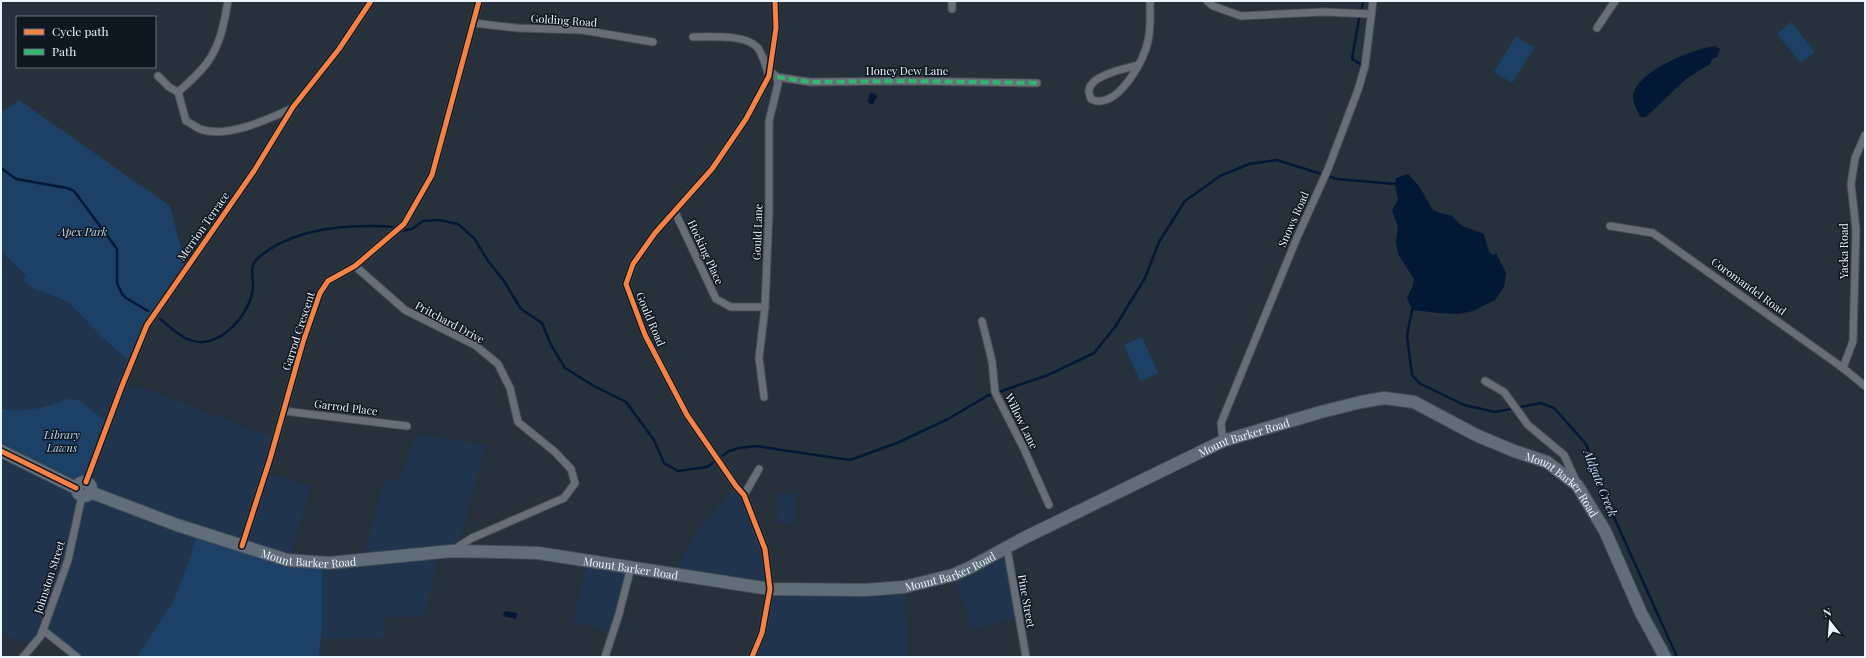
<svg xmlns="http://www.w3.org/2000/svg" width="1866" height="658" font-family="'Playfair Display',serif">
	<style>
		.built { fill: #20354d; fill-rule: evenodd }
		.green { fill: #1d4066 }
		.water { fill: #031834 }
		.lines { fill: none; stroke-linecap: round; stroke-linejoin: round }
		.stream { stroke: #031834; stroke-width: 2.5 }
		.street-casing { stroke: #444d56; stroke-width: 9 }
		.primary-casing { stroke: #444d56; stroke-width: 14 }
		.street { stroke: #676e77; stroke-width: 7 }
		.primary { stroke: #626d7a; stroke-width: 12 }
		.quiet { stroke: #33b770; stroke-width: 4; stroke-dasharray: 8 4; stroke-linecap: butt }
		.cycleway-casing { stroke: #0f1721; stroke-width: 8 }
		.cycleway { stroke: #f48246; stroke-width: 5 }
		.labels { text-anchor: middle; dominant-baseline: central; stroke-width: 3; stroke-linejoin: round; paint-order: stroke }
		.street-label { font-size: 11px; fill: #eaf4ff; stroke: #0f1721 }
		.park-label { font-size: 11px; font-style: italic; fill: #c1d9f5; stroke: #0f1721 }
		.water-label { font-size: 12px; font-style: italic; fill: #c9e1fe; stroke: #0f1721 }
	</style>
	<rect width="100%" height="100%" fill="#26313c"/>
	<g class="built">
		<path d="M1,251L26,275L24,280L35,289L68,302L102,337L131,363L122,386L143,388L276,439L266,473L311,486L292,551L287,560L197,532L191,555L174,600L137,657H77L43,630L40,637L22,643L1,632ZM83,481L88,483L91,487L86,496H82L77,491L79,483Z"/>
		<polygon points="416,434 486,445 458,547 439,552 425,617 384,617 384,638 321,639 322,563 363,560 384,479 399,482"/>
		<polygon points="736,486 765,549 770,589 904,587 909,657 763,657 753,653 762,633 769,589 672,574 701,526"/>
		<polygon points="777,493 798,494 794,523 778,523"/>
		<polygon points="1007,548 1019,616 971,630 963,601 953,575"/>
		<polygon points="587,561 631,567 613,633 573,621"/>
	</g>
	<g class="green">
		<polygon points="1791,22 1815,52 1801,63 1777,34"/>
		<polygon points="1516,36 1534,48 1512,83 1494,72"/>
		<polygon points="19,100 170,206 186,268 147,325 131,363 102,337 68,302 35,289 23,280 26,275 1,251 1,113"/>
		<polygon points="1142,337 1158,373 1140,381 1124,345"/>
		<path d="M67,399L78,400L108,423L83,481L79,483L1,451V409C23,413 47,408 67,399Z"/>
		<polygon points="197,531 322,563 322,623 319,657 137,657 174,600 191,555"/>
	</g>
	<g class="water">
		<path d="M1715,46L1720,49L1717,57L1712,59L1710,64L1686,79L1646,117H1640C1638,111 1634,105 1633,99C1631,73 1695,48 1715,46Z"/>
		<polygon points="871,93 876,94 877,97 872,105 868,102 869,95"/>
		<polygon points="1408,174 1419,186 1433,210 1440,213 1452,216 1462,226 1484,234 1489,252 1493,255 1496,253 1506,273 1504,287 1495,300 1473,311 1458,314 1439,313 1412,310 1407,298 1413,285 1414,279 1398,254 1396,242 1398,227 1392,210 1398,200 1395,184 1396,178"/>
		<polygon points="505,611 517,613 516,619 503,616"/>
	</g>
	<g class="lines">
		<g class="stream">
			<polyline points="1362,8 1363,1"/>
			<polyline points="1359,19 1352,59 1364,66"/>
			<polyline points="1,168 16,179 67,188 74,191 117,249 117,283 122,294 126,298 148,311"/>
			<polyline points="400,231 412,229 423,221 439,220 458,224 474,238 488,261 504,281 521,309 542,323 551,345 565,368 594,386 626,402 654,440 664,463 678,471 707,467 729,451 739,448 756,446 850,460 897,443 948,419 987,396 1048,375 1094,353 1115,327 1145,278 1159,242 1185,201 1220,176 1249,164 1277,160 1337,179 1395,184"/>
			<polyline points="1412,310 1407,336 1412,375 1419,383 1464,405 1495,412 1541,403 1554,408 1586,444 1608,504 1677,657"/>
			<path d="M160,319C168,325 177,334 187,339C216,353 249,317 253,289C254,279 248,267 258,258C294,227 349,224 394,227"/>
		</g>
		<g class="street-casing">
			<g id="street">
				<polyline points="1207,1 1213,6 1241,16 1323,12 1371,14"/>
				<polyline points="952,9 952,1"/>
				<polyline points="473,23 517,28 582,30 653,42"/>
				<polyline points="1597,28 1615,1"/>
				<path d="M693,37C710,37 745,34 757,47C763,54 766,67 769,76"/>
				<path d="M1138,65C1125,69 1091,75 1089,90C1088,92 1090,96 1091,99C1093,100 1097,102 1100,101C1122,100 1144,60 1148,41C1151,29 1150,14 1150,1"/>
				<path d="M158,76L169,87L178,92L186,121C191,123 195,127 200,129C226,139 269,119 293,108"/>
				<polyline points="777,77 810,82 907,81 1037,83"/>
				<path d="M178,92C186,85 194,78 201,70C219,52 224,25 228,1"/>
				<polyline points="675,212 716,299 731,307 765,307"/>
				<polyline points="1610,226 1653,233 1843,368 1865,386"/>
				<polyline points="355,266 405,310 475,345 498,364 510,388 518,422 555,452 571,469 575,483 564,498 472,538 453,550"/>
				<polyline points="982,321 992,361 995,392 1024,449 1049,505"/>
				<polyline points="1843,368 1853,341 1856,229 1851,184 1855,158 1865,135"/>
				<polyline points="1485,381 1504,392 1528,425 1564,455 1576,481"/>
				<polyline points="764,397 759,358 765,307 769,212 769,121 778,84 777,77 771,72"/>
				<polyline points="284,411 407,426"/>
				<polyline points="1223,441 1221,423 1296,240 1328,169 1358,90 1365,66 1373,1"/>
				<polyline points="86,482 122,386 147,325 254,171 293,107 339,49 371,1"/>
				<polyline points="744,495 759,469"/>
				<polyline points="242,546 270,459 303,342 320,293 328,281 355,266 404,224 432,175 479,1"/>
				<polyline points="1007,548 1026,657"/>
				<polyline points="43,630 77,657"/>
				<polyline points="23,657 40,637 43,630 68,560 82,496"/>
				<polyline points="605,657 619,614 631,567"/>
				<polyline points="752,657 762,633 770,589 765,549 744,495 736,486 687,415 645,335 626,284 633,264 655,233 712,169 746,119 769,76 776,28 775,1"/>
			</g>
		</g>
		<g class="primary-casing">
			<g id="primary">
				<polyline points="1,451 76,488"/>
				<circle cx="84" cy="489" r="7"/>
				<path id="s1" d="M90,492L177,525L287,560L329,563L452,551L538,553L770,589L865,590L904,587L953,575L971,567L1024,538L1223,441L1321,412L1361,402L1384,398L1414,402L1476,435L1514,451L1547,462L1577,485L1605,531L1641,613L1665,657"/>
			</g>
		</g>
		<use href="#street" class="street"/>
		<use href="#primary" class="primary"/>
		<polyline class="quiet" points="777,77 810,82 907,81 1037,83"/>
		<g class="cycleway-casing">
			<g id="cycleway">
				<polyline points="1,451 76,488"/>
				<polyline points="86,482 122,386 147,325 254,171 293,107 339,49 371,1"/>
				<polyline points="242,546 270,459 303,342 320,293 328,281 355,266 404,224 432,175 479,1"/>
				<polyline points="752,657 762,633 770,589 765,549 744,495 736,486 687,415 645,335 626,284 633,264 655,233 712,169 746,119 769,76 776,28 775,1"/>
			</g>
		</g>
		<use href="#cycleway" class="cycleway"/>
	</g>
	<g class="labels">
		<g class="street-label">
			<text transform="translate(564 20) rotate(4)">Golding Road</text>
			<text x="907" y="70">Honey Dew Lane</text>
			<text transform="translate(1293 219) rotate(-66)">Snows Road</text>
			<text transform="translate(203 226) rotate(-55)">Merrion Terrace</text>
			<text transform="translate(757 232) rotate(-88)">Gould Lane</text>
			<text transform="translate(1843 251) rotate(-90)">Yacka Road</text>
			<text transform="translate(706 252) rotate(65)">Hocking Place</text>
			<text transform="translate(1749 286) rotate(36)">Coromandel Road</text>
			<text transform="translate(651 319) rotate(67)">Gould Road</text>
			<text transform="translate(450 322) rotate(28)">Pritchard Drive</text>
			<text transform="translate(298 331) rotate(-72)">Garrod Crescent</text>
			<text transform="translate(346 407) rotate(7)">Garrod Place</text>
			<text transform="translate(1022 421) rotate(64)">Willow Lane</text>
			<text stroke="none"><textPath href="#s1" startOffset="1202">Mount Barker Road</textPath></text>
			<text stroke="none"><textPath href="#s1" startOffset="1550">Mount Barker Road</textPath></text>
			<text stroke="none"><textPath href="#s1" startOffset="230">Mount Barker Road</textPath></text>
			<text stroke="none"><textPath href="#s1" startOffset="554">Mount Barker Road</textPath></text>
			<text stroke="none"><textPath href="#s1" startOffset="878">Mount Barker Road</textPath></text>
			<text transform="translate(49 577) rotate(-72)">Johnston Street</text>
			<text transform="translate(1027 601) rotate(80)">Pine Street</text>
		</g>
		<g class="park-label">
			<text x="83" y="231">Apex Park</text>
			<text x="62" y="434">Library<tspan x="62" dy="13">Lawns</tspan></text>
		</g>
		<g class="water-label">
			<text transform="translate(1601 483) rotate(68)">Aldgate Creek</text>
		</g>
	</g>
	<rect width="1866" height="658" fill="none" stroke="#eaf4ff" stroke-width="4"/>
	<rect x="16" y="16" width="140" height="52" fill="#0f1721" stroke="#676f7a"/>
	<rect x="24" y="29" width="20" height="6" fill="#f48246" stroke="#676f7a"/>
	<text x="52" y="36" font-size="12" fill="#eaf4ff">Cycle path</text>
	<rect x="24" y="49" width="20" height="6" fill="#33b770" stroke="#676f7a"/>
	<text x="52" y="56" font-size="12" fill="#eaf4ff">Path</text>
	<g transform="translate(1830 622) rotate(343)" stroke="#0f1721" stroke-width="3" paint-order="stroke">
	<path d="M0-3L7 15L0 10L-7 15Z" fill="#eaf4ff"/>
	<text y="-6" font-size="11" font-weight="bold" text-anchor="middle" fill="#eaf4ff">N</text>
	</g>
</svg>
